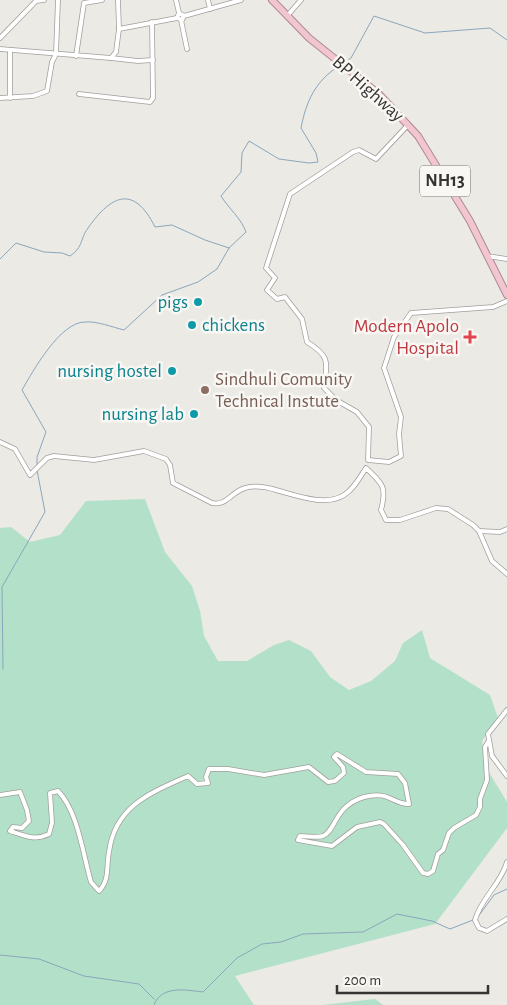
<svg xmlns="http://www.w3.org/2000/svg" width="507" height="1005" font-family="'Alegreya Sans',sans-serif">
	<style>
		.green { fill: #b3e0c9 }
		.lines { fill: none; stroke-linecap: round; stroke-linejoin: round }
		.stream { stroke: #8aa6bc; stroke-width: 1 }
		.minor-casing { stroke: #a19f9b; stroke-width: 5.5 }
		.trunk-casing { stroke: #ae8991; stroke-width: 8 }
		.minor { stroke: #fff; stroke-width: 4 }
		.trunk { stroke: #f2c6d0; stroke-width: 6 }
		.culture-dot { fill: #0f9aa8; stroke: #f9f7f3; stroke-width: 2 }
		.health-dot { fill: #e0444e; stroke: #f9f7f3; stroke-width: 2 }
		.education-dot { fill: #8d6e63; stroke: #f9f7f3; stroke-width: 2 }
		.labels { text-anchor: middle; dominant-baseline: central; stroke-width: 5; stroke-linejoin: round; paint-order: stroke }
		.shield { fill: #f9f7f3; stroke: #706e6c; stroke-width: 1 }
		.shield-label { font-size: 18px; font-weight: bold; fill: #353432 }
		.street-label { font-size: 19px; fill: #353432; stroke: #f9f7f3 }
		.culture-label { font-size: 19px; fill: #0d838f; stroke: #f9f7f3; text-anchor: end }
		.health-label { font-size: 19px; fill: #be3a42; stroke: #f9f7f3; text-anchor: end }
		.education-label { font-size: 19px; fill: #785e54; stroke: #f9f7f3; text-anchor: start }
	</style>
	<rect width="100%" height="100%" fill="#ebeae5"/>
	<g class="green">
		<polygon points="145,499 165,552 192,586 200,611 204,636 218,661 247,661 274,645 289,640 311,651 330,677 349,690 371,681 395,661 403,643 422,630 430,658 490,695 498,718 482,741 485,766 507,802 507,828 435,924 235,976 254,1005 0,1005 0,528 11,527 30,542 60,535 86,501"/>
		<polygon points="375,999 383,1005 322,1005"/>
	</g>
	<g class="lines">
		<g class="stream">
			<polyline points="344,63 351,58 374,16 425,33 490,28 507,40"/>
			<path d="M0,259L16,243L44,252L62,253L70,256C84,246 79,241 88,228C112,194 134,185 155,227L172,225L205,240L229,248"/>
			<path d="M37,466V457L46,432L22,390C33,371 60,322 85,322C97,321 112,327 124,330L162,295L198,282L217,269L229,248L246,232C241,218 229,209 221,196L241,172L242,153L249,141L279,159L309,163L318,162L316,153L301,128C306,102 315,81 339,66"/>
			<polyline points="3,669 2,587 45,512 37,470"/>
			<polyline points="477,918 494,895 507,889"/>
			<polyline points="0,955 39,959 84,976 139,984 154,999"/>
			<path d="M154,1005C161,985 186,990 203,992L237,958L262,944L281,942L303,934L363,932L397,914L432,921L450,929L473,920"/>
		</g>
		<g class="minor-casing">
			<g id="minor">
				<polyline points="118,0 119,29"/>
				<polyline points="176,0 179,13"/>
				<polyline points="208,0 210,9"/>
				<polyline points="184,16 179,13 177,18 182,20 184,16 241,0"/>
				<polyline points="287,16 301,0"/>
				<polyline points="181,20 187,49"/>
				<polyline points="0,38 36,1 44,0"/>
				<polyline points="0,49 111,58 116,52 119,29 177,18"/>
				<polyline points="76,56 84,3 102,0"/>
				<polyline points="111,58 138,61 153,60"/>
				<polyline points="79,94 150,102 153,98 152,22"/>
				<polyline points="0,98 33,96 47,91 52,62 56,54 58,0"/>
				<polyline points="10,98 10,50"/>
				<path d="M408,125L376,159L359,150L353,152L290,194L266,268L275,278L267,290L277,299L285,297L302,319L307,342C331,357 327,362 324,388L336,400L357,412L369,427L368,460L389,462L401,456L399,434L401,417L384,368L394,337L411,313L493,307L507,301"/>
				<polyline points="487,256 507,259"/>
				<path d="M0,442L15,449L30,475L47,458L54,456L94,460L144,451L166,459L170,465L173,483L212,503C227,506 231,492 245,488C255,485 266,487 276,490C295,495 326,507 344,495C354,489 360,477 366,468C383,484 387,487 381,510L386,520H400L436,508L448,509L473,525L479,531L492,561L507,574"/>
				<polyline points="479,531 500,532 507,529"/>
				<polyline points="507,710 488,734 492,756 507,776"/>
				<path d="M0,795L20,792L27,810L29,821L22,828L13,827L10,831C25,836 35,841 49,834L52,823L50,793L58,791C78,811 83,855 91,882L99,891C110,880 106,866 109,852C115,806 150,793 188,776L197,784L208,783L206,777L209,769H228L264,775L309,767L328,782L335,781L344,773L343,767L334,757L337,754L366,772L398,774L405,783L409,804C394,805 389,790 364,797C334,806 336,831 323,836C317,838 307,836 300,836L298,840L332,846L357,827L380,822L384,824L403,845L423,873L428,874L433,871L438,854L443,850L449,833L454,828L476,815L480,807V799L487,780L485,747L488,742"/>
				<path d="M507,862C501,884 481,898 475,920L479,928L487,931L507,919"/>
			</g>
		</g>
		<g class="trunk-casing">
			<polyline id="trunk" points="272,0 309,38 379,94 418,136 470,221 507,295"/>
		</g>
		<use href="#minor" class="minor"/>
		<use href="#trunk" class="trunk"/>
	</g>
	<g class="culture-dot">
		<circle cx="198" cy="302" r="5"/>
		<circle cx="192" cy="325" r="5"/>
		<circle cx="172" cy="371" r="5"/>
		<circle cx="194" cy="414" r="5"/>
	</g>
	<path class="health-dot" d="M467.5 329.5h5v5h5v5h-5v5h-5v-5h-5v-5h5z"/>
	<circle class="education-dot" cx="205" cy="390" r="5"/>
	<g class="labels">
		<rect class="shield" x="420" y="165.5" width="50" height="31" rx="4"/>
		<g class="shield-label">
			<text x="445" y="181">NH13</text>
		</g>
		<g class="street-label">
			<text transform="translate(368 89) rotate(42)">BP Highway</text>
		</g>
		<g class="culture-label">
			<text x="188" y="302">pigs</text>
			<text x="202" y="325" text-anchor="start">chickens</text>
			<text x="162" y="371">nursing hostel</text>
			<text x="184" y="414">nursing lab</text>
		</g>
		<g class="health-label">
			<text x="459" y="326">Modern Apolo<tspan x="459" dy="22">Hospital</tspan></text>
		</g>
		<g class="education-label">
			<text x="215" y="379">Sindhuli Comunity<tspan x="215" dy="22">Technical Instute</tspan></text>
		</g>
	</g>
	<path d="M337 985v8h151v-8" fill="none" stroke="#353432" stroke-width="2.5"/>
	<text x="344" y="985" font-size="15" fill="#353432" stroke="#f9f7f3" stroke-width="4" paint-order="stroke">200 m</text>
</svg>
